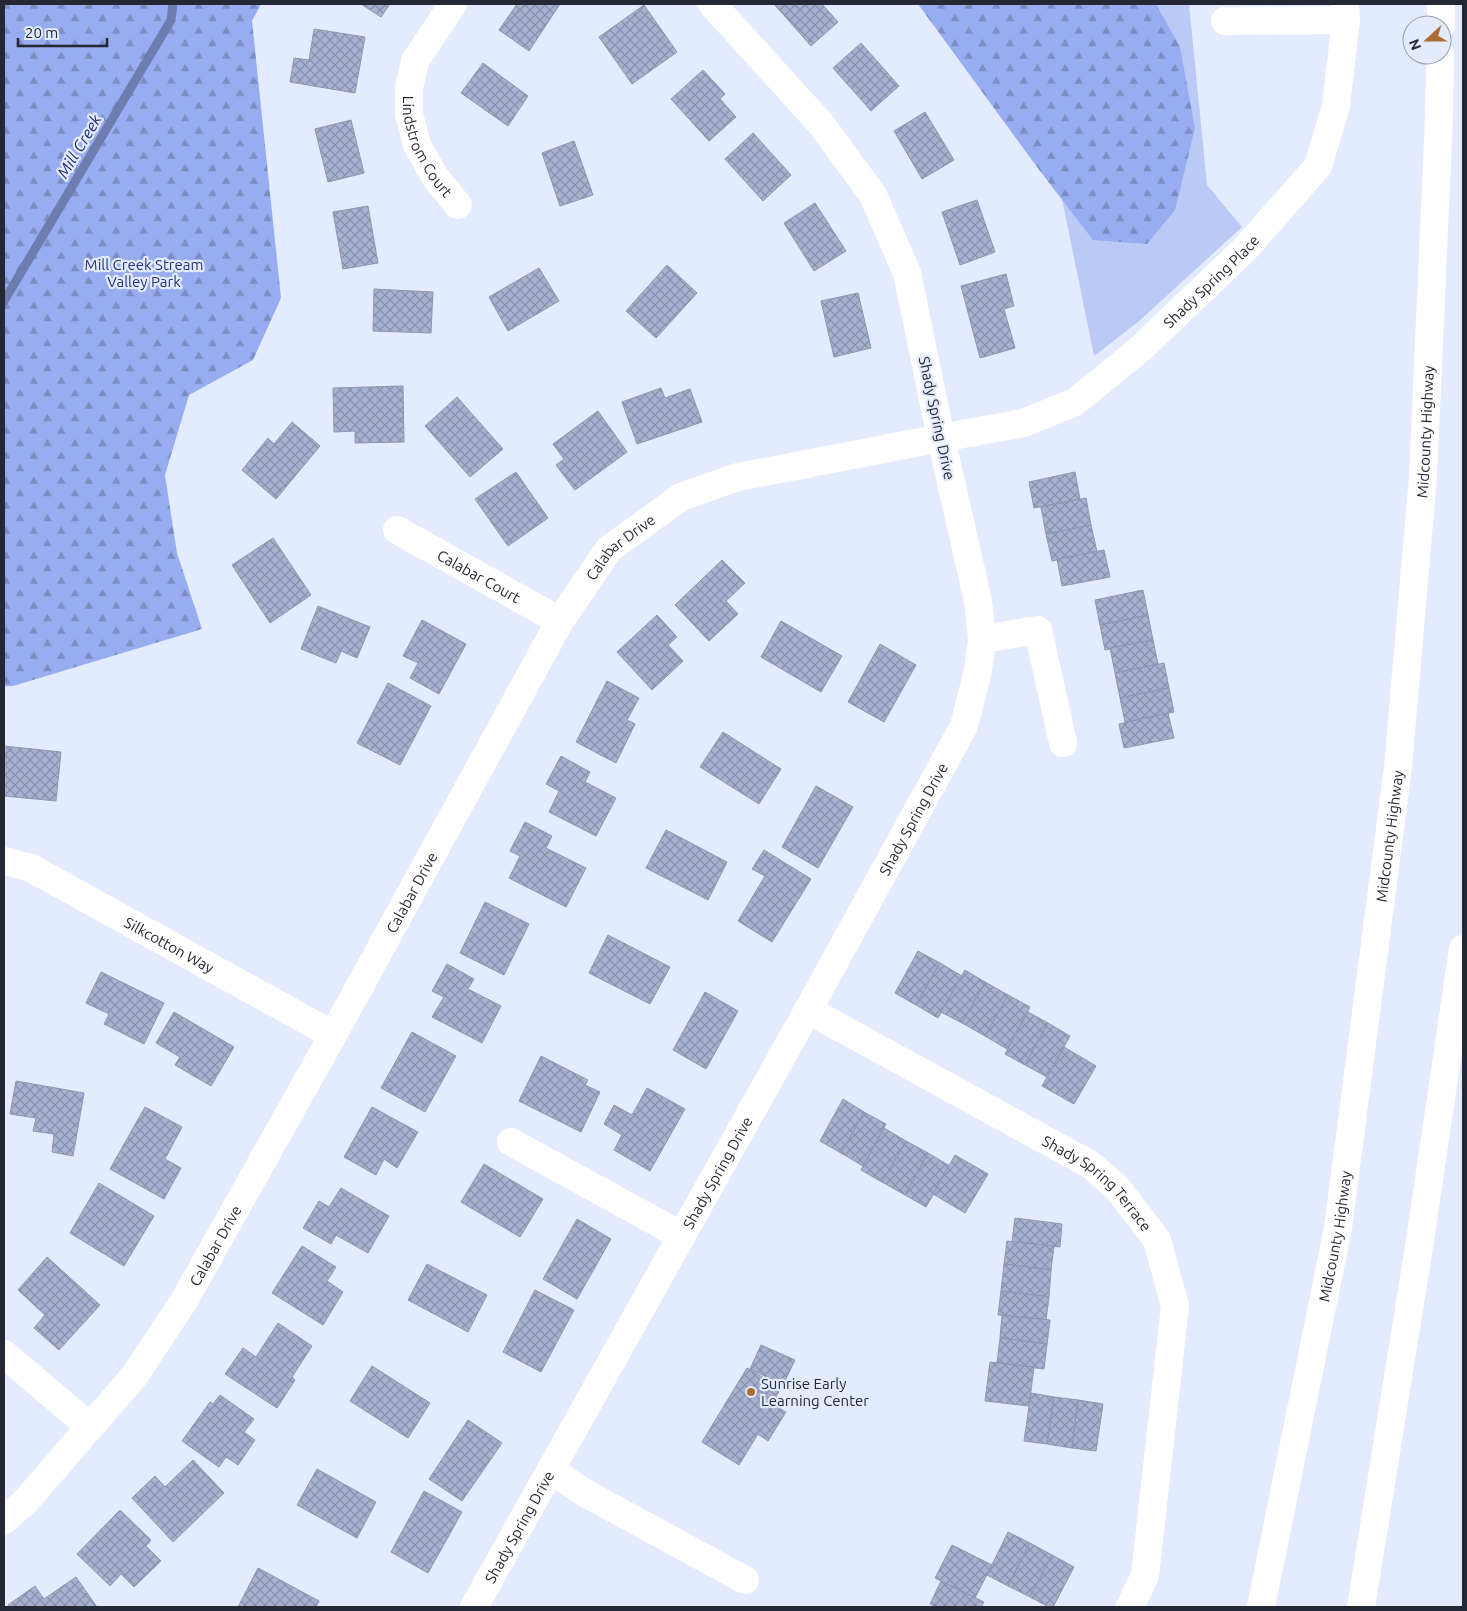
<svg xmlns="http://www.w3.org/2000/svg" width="1467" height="1611" font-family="Ubuntu,sans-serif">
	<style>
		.green { fill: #bac9f6 }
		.forest { fill: url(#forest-firs) }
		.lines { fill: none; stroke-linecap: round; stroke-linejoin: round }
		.stream { stroke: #6e7daf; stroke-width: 9 }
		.building { fill: url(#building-cross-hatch); stroke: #8c96b3 }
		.minor { stroke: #fff; stroke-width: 28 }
		.major { stroke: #fff; stroke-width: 28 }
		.poi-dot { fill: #ad6e34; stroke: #e4ebfe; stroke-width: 2 }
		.labels { text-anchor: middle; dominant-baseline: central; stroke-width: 4.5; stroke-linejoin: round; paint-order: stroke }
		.street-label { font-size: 15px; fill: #242834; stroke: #e4ebfe }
		.park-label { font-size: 15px; fill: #24307e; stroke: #e4ebfe }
		.poi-label { font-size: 15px; fill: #242834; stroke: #e4ebfe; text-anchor: start }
		.water-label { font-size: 16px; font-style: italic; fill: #1e2976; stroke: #e4ebfe }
	</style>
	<defs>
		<pattern id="forest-firs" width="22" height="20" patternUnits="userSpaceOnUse" patternTransform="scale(1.25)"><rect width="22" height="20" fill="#98adf1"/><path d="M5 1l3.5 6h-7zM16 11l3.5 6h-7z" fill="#7c8dc4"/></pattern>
		<pattern id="building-cross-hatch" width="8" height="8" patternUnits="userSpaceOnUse" patternTransform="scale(1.25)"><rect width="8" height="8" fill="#a7b1d0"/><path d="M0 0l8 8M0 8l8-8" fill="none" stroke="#8890aa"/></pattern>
	</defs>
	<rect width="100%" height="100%" fill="#e4ebfe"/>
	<polygon class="green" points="928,4 1189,4 1207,185 1242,227 1138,322 1094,356 1048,130"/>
	<g class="forest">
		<polygon points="4,4 261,4 252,21 281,298 253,360 189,395 165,475 177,553 202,629 13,686 4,686"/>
		<polygon points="918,4 1156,4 1180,47 1195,128 1175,210 1147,244 1093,240 1040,171"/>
	</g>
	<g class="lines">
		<polyline class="stream" points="4,301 171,20 173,4"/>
	</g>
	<g class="building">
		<polygon points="361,4 390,4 381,17"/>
		<polygon points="517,4 560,4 529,51 499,30"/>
		<polygon points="774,4 822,4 838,22 811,46"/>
		<polygon points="644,5 677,52 632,84 599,37"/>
		<polygon points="314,29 365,37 355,93 290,82 294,58 309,60"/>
		<polygon points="861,43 899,86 871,111 833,68"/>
		<polygon points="483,63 528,96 508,126 461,93"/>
		<polygon points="703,70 725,94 720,99 736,117 709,141 671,99"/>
		<polygon points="925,112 954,160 922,179 894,131"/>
		<polygon points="351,120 364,173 328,182 315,129"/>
		<polygon points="753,133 791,175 763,201 725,159"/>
		<polygon points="574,141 593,195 560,206 542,153"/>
		<polygon points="977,200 995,252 960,265 942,212"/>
		<polygon points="815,203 846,251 814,271 784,223"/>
		<polygon points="368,206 378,263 343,269 333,212"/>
		<polygon points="667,265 697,293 656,338 626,311"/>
		<polygon points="539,268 559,301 508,331 489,297"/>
		<polygon points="1006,274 1014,306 1004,309 1015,348 980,358 961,286"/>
		<polygon points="374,289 433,292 431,333 373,331"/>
		<polygon points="858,293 871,348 834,357 821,301"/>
		<polygon points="403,386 404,442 355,443 355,431 334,432 333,388"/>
		<polygon points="661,388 665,398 690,389 702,422 637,444 622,402"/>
		<polygon points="457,397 503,449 470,477 425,426"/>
		<polygon points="598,411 627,452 575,490 556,465 564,459 553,444"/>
		<polygon points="292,422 320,446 276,499 242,470 268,438 274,444"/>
		<polygon points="516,472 548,518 508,546 475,499"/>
		<polygon points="1075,472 1080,499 1034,508 1029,482"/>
		<polygon points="1086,498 1091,525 1046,534 1041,507"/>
		<polygon points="1091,525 1097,552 1052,561 1046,534"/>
		<polygon points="273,538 311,595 270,623 232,565"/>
		<polygon points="1104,550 1110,577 1062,586 1057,559"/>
		<polygon points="722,560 745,583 726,601 738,614 709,641 675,605"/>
		<polygon points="1143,590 1148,615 1100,625 1095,600"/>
		<polygon points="318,606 370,627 357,658 341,651 336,663 301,649"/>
		<polygon points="657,615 677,637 668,645 683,661 652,690 617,652"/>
		<polygon points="1148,615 1153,640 1105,650 1100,625"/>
		<polygon points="422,620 466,644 439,694 410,678 418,663 403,656"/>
		<polygon points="781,621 842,656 821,692 761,657"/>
		<polygon points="1153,640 1158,664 1115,673 1110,648"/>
		<polygon points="880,644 916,665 884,722 848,702"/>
		<polygon points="1164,663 1169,688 1120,698 1115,673"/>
		<polygon points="607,681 639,698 627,720 635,724 616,763 576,742"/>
		<polygon points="388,683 431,706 400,765 357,743"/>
		<polygon points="1169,688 1174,712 1125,722 1120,698"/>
		<polygon points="1168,713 1174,738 1124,748 1119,724"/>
		<polygon points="723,732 781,769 759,804 700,767"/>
		<polygon points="4,746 61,752 56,801 4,796"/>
		<polygon points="561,756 590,772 585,782 616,798 596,836 549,812 559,791 546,784"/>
		<polygon points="816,786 853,807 818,868 782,847"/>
		<polygon points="525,822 552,836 546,848 586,868 566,907 509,878 520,856 510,851"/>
		<polygon points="666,830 727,862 708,900 646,868"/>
		<polygon points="764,850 811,879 772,942 738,921 765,876 752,869"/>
		<polygon points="485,902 529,924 504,975 460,953"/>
		<polygon points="608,935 670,967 650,1004 589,973"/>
		<polygon points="918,951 940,963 916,1005 895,993"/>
		<polygon points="940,963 962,976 938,1018 916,1005"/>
		<polygon points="447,964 474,979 468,989 501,1006 482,1043 432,1017 444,997 432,991"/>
		<polygon points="965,970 985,982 962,1023 941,1012"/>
		<polygon points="101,972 164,1003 144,1044 104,1024 109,1014 86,1003"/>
		<polygon points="985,982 1008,995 985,1036 962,1023"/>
		<polygon points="705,992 738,1011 706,1069 673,1050"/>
		<polygon points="1008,995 1030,1007 1007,1049 985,1036"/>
		<polygon points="174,1012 234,1047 211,1086 175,1065 180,1057 156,1043"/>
		<polygon points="1028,1012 1048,1023 1025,1065 1005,1054"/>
		<polygon points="1048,1023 1070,1036 1047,1077 1025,1065"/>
		<polygon points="412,1032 456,1056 425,1112 381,1088"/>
		<polygon points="1064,1047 1096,1066 1074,1104 1042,1086"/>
		<polygon points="541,1056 588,1080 585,1085 600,1092 581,1132 519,1101"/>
		<polygon points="16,1081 84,1093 73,1156 52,1152 54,1134 33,1131 36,1118 10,1114"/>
		<polygon points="647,1088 685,1109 650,1171 614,1150 622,1135 604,1124 614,1105 632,1115"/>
		<polygon points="843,1099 864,1112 841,1153 820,1141"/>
		<polygon points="145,1107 182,1127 165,1159 181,1168 164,1199 110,1169"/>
		<polygon points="372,1107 418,1132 397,1168 384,1159 376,1175 344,1157"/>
		<polygon points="864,1112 886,1124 863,1166 841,1153"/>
		<polygon points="884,1128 906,1141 882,1182 861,1170"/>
		<polygon points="906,1141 928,1153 905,1195 882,1182"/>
		<polygon points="928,1153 950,1166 926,1207 905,1195"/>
		<polygon points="955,1155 988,1174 965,1213 933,1194"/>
		<polygon points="484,1164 543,1199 520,1237 461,1202"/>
		<polygon points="99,1183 154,1216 124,1266 70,1233"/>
		<polygon points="341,1188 389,1216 368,1253 336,1235 331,1244 303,1228 319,1201 329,1207"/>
		<polygon points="1015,1218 1062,1224 1060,1247 1012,1242"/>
		<polygon points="577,1219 611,1239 577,1299 543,1279"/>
		<polygon points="1007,1241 1054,1246 1051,1270 1004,1264"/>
		<polygon points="302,1246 336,1267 327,1281 343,1292 323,1325 272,1293"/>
		<polygon points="47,1257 100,1305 59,1350 34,1328 45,1315 18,1290"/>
		<polygon points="427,1264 487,1295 468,1332 408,1300"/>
		<polygon points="1004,1264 1051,1270 1049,1297 1001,1291"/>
		<polygon points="535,1290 574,1310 541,1372 503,1352"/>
		<polygon points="1001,1291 1049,1297 1046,1320 998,1315"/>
		<polygon points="1002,1315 1050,1320 1047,1344 1000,1338"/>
		<polygon points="278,1323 312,1346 292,1377 295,1380 277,1408 225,1374 243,1348 256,1357"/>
		<polygon points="1000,1338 1047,1344 1044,1369 997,1363"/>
		<polygon points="761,1345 795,1360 783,1385 750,1369"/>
		<polygon points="990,1362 1034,1367 1029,1406 985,1401"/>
		<polygon points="372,1366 430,1403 408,1438 350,1401"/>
		<polygon points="747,1368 781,1388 772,1404 786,1412 768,1441 758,1434 739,1465 702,1442"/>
		<polygon points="1031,1393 1054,1397 1047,1444 1024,1441"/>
		<polygon points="220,1395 254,1419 244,1432 255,1440 238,1465 226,1457 219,1467 182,1441 210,1402 213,1404"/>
		<polygon points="1054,1397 1078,1400 1072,1448 1047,1444"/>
		<polygon points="1078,1400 1103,1404 1096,1451 1072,1448"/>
		<polygon points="468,1420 502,1443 462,1501 429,1479"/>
		<polygon points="193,1460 224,1493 173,1542 132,1498 155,1476 165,1487"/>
		<polygon points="317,1469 376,1502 357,1538 297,1505"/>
		<polygon points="424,1491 462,1512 428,1573 391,1552"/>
		<polygon points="120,1510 151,1540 146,1546 161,1561 134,1587 121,1574 110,1586 77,1554"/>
		<polygon points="1008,1532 1030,1543 1008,1586 987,1575"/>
		<polygon points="1030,1543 1052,1555 1030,1597 1008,1586"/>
		<polygon points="952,1545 992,1565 975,1598 935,1578"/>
		<polygon points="1052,1555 1074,1567 1053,1607 1049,1607 1030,1597"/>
		<polygon points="258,1568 319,1601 316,1607 238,1607"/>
		<polygon points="76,1577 97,1607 9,1607 8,1605 35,1586 44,1599"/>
		<polygon points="941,1581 984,1602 981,1607 937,1607 930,1604"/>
	</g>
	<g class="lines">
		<g class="minor">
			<path id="s1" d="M453,4L415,61L409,88V114L417,145L435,177L458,205"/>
			<polyline points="1225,21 1346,20"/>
			<path id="s2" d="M397,530L560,621"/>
			<polyline points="982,639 1038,630 1063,743"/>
			<path id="s3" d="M4,861L31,868L333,1035"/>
			<path id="s4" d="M808,1010L1091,1165L1118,1189L1157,1240L1175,1306L1145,1575L1130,1607"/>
			<polyline points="511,1142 682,1236"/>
			<polyline points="4,1354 90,1427"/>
			<polyline points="551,1470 585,1493 745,1580"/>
			<path id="s5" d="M4,1520L25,1502L135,1375L185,1299L333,1035L560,621L609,549L681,497L738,477L941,438L1024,423L1075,402L1140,349L1245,249L1318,166L1336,106L1346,20L1345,4"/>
			<path id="s6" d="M474,1607L808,1010L964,726L978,671L982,639L978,601L941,438L907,273L873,195L821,124L712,4"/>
		</g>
		<g class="major">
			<polyline points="1441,25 1441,4"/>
			<path id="s7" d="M1261,1607L1338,1228L1398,767L1423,477L1439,118L1440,55"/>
			<polyline points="1361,1607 1419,1247 1463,949"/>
		</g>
	</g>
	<circle class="poi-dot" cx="751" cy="1392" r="5"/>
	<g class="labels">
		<g class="street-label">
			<text stroke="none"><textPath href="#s1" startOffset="159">Lindstrom Court</textPath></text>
			<text stroke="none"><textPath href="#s5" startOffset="1826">Shady Spring Place</textPath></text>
			<text transform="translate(937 418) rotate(78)">Shady Spring Drive</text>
			<text stroke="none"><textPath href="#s7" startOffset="1188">Midcounty Highway</textPath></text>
			<text stroke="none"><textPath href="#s5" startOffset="1158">Calabar Drive</textPath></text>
			<text stroke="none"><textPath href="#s2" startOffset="94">Calabar Court</textPath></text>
			<text stroke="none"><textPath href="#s6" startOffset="902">Shady Spring Drive</textPath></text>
			<text stroke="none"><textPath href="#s7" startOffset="782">Midcounty Highway</textPath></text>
			<text stroke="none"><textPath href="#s5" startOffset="752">Calabar Drive</textPath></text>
			<text stroke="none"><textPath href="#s3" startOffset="186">Silkcotton Way</textPath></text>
			<text stroke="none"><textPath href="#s6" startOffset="498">Shady Spring Drive</textPath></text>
			<text stroke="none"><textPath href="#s4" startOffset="339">Shady Spring Terrace</textPath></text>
			<text stroke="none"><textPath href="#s7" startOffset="378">Midcounty Highway</textPath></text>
			<text stroke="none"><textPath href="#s5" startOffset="348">Calabar Drive</textPath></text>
			<text stroke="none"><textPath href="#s6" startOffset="92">Shady Spring Drive</textPath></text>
		</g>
		<g class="park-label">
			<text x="144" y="264">Mill Creek Stream<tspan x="144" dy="17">Valley Park</tspan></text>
		</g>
		<g class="poi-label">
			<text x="761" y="1383">Sunrise Early<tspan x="761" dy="17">Learning Center</tspan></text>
		</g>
		<g class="water-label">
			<text transform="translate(79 146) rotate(-59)">Mill Creek</text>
		</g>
	</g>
	<rect width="1467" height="1611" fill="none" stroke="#242834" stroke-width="10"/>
	<g transform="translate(1427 40) rotate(249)"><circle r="24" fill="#e4ebfe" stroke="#979dad"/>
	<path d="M0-4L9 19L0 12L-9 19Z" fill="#ad6e34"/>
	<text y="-8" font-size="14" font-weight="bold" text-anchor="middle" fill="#242834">N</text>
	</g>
	<path d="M18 38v8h89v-8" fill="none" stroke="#242834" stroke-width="2.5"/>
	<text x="25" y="38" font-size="15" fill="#242834" stroke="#e4ebfe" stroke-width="4" paint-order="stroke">20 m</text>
</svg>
